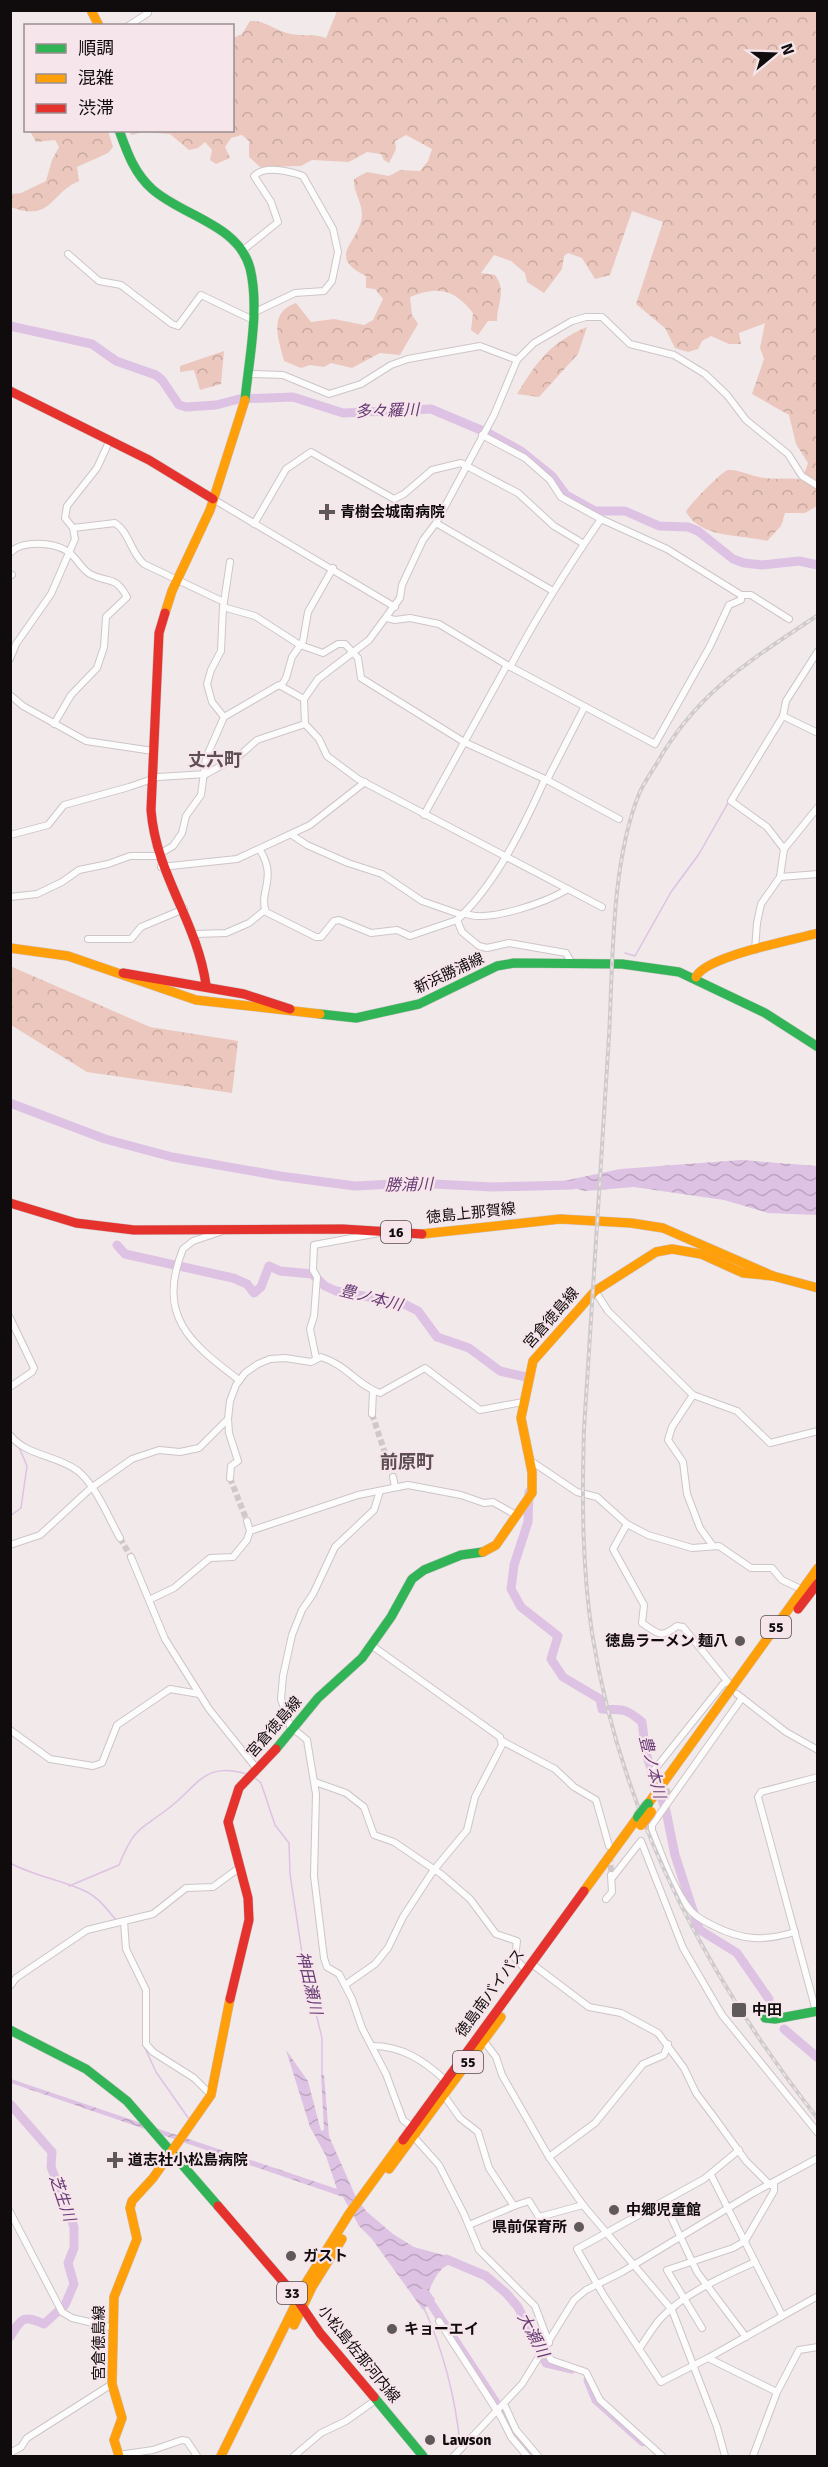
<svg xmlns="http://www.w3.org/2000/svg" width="828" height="2467" font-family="Signika,'Noto Sans JP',sans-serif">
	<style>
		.forest { fill: url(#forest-crowns) }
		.water { fill: url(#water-waves) }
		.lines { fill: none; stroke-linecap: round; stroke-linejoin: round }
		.stream { stroke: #dec2e3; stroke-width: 1.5 }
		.river { stroke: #dec2e3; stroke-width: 9 }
		.street-tunnel { stroke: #d0c8ca; stroke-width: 6; stroke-dasharray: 6 3; stroke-linecap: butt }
		.street-casing { stroke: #cdc5c7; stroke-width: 8 }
		.fast-casing { stroke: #cdc5c7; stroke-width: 10 }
		.slow-casing { stroke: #cdc5c7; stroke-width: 10 }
		.jam-casing { stroke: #cdc5c7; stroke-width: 10 }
		.street { stroke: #fdfcfc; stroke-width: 6 }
		.fast { stroke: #30b455; stroke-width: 9 }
		.slow { stroke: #ff9f0a; stroke-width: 9 }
		.jam { stroke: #e5322d; stroke-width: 9 }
		.rail-casing { stroke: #cecbcc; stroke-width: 4 }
		.rail { stroke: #f6e5ea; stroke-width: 1.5; stroke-dasharray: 4.5; stroke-linecap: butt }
		.fast-bridge-casing { stroke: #cdc5c7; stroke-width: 12; stroke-linecap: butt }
		.slow-bridge-casing { stroke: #cdc5c7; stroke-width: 12; stroke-linecap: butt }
		.fast-bridge { stroke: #30b455; stroke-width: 10 }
		.slow-bridge { stroke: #ff9f0a; stroke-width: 10 }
		.poi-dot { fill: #5f595a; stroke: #f6e5ea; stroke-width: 2 }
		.labels { text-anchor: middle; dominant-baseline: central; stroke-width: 4.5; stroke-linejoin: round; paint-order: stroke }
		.shield { fill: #f6e5ea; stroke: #554c4f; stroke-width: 1.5 }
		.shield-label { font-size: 14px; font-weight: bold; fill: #100b0c }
		.poi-label { font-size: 15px; font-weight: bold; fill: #100b0c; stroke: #f6e5ea; text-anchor: start }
		.street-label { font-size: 15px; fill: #100b0c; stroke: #f6e5ea }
		.water-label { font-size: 16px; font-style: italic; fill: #673b75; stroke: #f6e5ea }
		.quarter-label { font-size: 18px; font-weight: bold; fill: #5d4f53; stroke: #f6e5ea }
	</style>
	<defs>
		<pattern id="forest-crowns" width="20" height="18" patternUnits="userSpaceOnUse" patternTransform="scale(1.5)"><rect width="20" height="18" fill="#ebc7bd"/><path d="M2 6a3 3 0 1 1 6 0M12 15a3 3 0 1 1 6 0" fill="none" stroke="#c8aaa1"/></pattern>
		<pattern id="water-waves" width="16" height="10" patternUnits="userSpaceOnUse" patternTransform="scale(1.5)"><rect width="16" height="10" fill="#dec2e3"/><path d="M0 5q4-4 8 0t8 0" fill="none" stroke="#bda5c2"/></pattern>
	</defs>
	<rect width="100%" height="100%" fill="#f2e9eb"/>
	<g class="forest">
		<path d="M337,11H817V506L805,513H785L781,526L767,541C740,534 702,539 686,512C687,507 722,471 728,470C738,469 754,477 765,478C778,480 789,477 802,480L808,463L796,444L789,415L752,394L764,359L760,348L765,323L739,333L741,344H729L711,336L702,341L698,349L688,352L675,348L665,328L636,304L663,222L632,211L610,275L595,279L582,258L568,253L564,256L562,269L544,293L527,282L525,273L511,261L494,255L481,273L495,275C507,291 497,303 497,321H488L478,335L471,330L473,313C455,290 439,285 410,297L412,315L418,324L400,355L380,353L352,368L331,363L324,367L310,365L301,368L284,361C278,337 268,313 296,303L311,322L334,319L364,325L373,320L383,299L375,289L366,288V276C324,256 361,242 362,215C362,201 353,192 354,179L367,172L389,176L400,170L420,171L428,161L432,149L406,135L395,141L396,149L389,163L384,160L381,154L367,152L349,162L312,160L301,166L260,167L249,157V141L242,135L231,138L225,147L230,158L216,164L210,160L212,150L205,142L198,148L189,150L170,134L143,132L131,135L130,131L232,130L233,38L242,34L250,21C264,20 273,29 287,33C300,37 313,33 326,38Z"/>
		<path d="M30,131H108L113,147L108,153L77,167L79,181C50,193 51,223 11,207V194L21,193L46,181L52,160L59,147L55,140L36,142Z"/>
		<path d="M587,327L578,354L539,397L517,394C537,361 551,342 587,327Z"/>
		<polygon points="224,351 221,384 200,390 194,370 180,372 180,366"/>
		<polygon points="10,966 150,1027 238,1041 232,1093 87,1072 11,1025"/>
	</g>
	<g class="water">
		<polygon points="741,1160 817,1166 817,1215 768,1213 724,1200 634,1187 585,1191 554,1183 620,1169"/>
		<path d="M286,2050L308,2081L321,2131L324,2130L321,2075H324L329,2136L355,2195L366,2211L393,2234L414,2247L458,2259L455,2263C441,2264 434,2279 429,2291L435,2299L423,2310L372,2239L359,2226L343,2197L11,2083V2079L337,2189L326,2156L310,2127Z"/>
	</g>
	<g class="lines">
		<g class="stream">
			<polyline points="131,853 147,853"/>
			<polyline points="69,873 78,868"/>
			<polyline points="625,953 635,956 671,892 699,854 728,803"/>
			<polyline points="10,1516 21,1508 27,1466 19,1447"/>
			<polyline points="255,1778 261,1783 275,1825 289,1843 290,1874 303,1960 322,2038 322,2075"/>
			<path d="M10,1863C34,1876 61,1880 85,1891C98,1897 107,1909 116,1920"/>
			<path d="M69,1886L119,1865C135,1826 139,1831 169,1808C199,1785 204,1761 247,1774"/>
			<polyline points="126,1955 137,1978"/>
			<polyline points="143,2011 144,2046 156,2072 189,2119"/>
			<path d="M424,2308C443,2349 456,2400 460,2445"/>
		</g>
		<g class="river">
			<polyline points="10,326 92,344 116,361 156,375 162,380 179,405 186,407 216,405 239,399 293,397 343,413 431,409 488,433 521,451 552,476 566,495 595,511 625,511 659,526 688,527 698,531 733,559 744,563 762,565 799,561 818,565"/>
			<polyline points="10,1103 105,1139 172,1157 280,1176 355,1186 414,1183 493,1187 573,1185"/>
			<polyline points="117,1245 125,1254 233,1278 247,1284 254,1293 261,1287 269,1266 280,1271 312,1274 325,1286 336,1291 402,1303 418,1311 437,1337 469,1348 500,1371 526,1377"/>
			<path d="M529,1492L528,1522L514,1565L511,1589L521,1607L558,1636L551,1659L563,1677L600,1699L602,1709C622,1711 623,1706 642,1722L646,1754L666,1811L675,1855L697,1923L700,1930L737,1953L769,1999"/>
			<polyline points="784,2029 818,2058"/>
			<path d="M10,2104L52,2152L51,2167L74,2227V2248L68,2263L74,2284L65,2305L44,2324C23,2315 22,2317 10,2337"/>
			<polyline points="446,2259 486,2276 506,2293 518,2307 546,2363 572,2369"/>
			<polyline points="424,2293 502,2412 512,2433 531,2456"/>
			<polyline points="588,2380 596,2400 643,2442"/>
		</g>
		<g class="street-tunnel">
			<polyline points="372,1414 393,1477"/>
			<polyline points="230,1478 247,1521"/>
			<polyline points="120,1538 131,1557"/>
			<polyline points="661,1782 670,1795"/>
			<polyline points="610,1856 611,1873"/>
		</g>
		<g class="street-casing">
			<g id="street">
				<polyline points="128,26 148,13 146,10"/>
				<path d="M242,251L278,222L271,202L254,176C265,165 289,171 303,176L333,229L338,252L332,281L324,291L295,293L253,313"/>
				<polyline points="68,254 99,281 121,285 172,324 178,326 201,295 253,320"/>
				<polyline points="250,374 283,375 329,394 361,384 391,365 408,359 480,346 517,360"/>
				<polyline points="482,435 525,458 550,480 561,497 601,519 667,549 741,595 751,595 789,619"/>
				<polyline points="213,499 395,607"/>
				<polyline points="436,523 553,591"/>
				<polyline points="254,524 286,469 311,452 394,499 404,494 432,470 461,463 518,493 554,526 584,544"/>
				<path d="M73,528L115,523C129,532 131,553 144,564L224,602L223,607L255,616L300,645L323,653L338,644H345L358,658L361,678L464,742L547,780L619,819"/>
				<path d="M10,553C21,540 53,542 67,551C76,556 80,568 90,574C108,584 114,574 127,597L106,617L104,647L97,668L71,695L54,724"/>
				<polyline points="10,574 12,575"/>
				<polyline points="224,602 230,562"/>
				<polyline points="223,607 221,651 211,670 207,684 212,702 224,717"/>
				<polyline points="387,618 395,620 410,618 439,624 507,665 655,744 710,646 729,605 741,600 741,595"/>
				<polyline points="10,659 16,644 51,594 75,539 73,528 65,518 67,506 97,468 109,442"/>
				<path d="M510,667C537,616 568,567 601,519"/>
				<polyline points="281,686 286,678 292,657 303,641 308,612 333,568"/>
				<polyline points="10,695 23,706 86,741 153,751"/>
				<polyline points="783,716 818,733"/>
				<path d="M545,779C524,826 496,884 457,920L462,932L479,946L487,948L509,943L566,953L571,962"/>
				<polyline points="547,780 584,708"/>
				<polyline points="424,815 507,665"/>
				<polyline points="10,835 48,825 64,805 129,787 158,777 206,774 239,756 257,740 305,724"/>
				<polyline points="292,835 307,845 348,863 382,874 422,901 462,915"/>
				<polyline points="784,849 767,827 731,801 783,716 786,701 818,651"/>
				<path d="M260,850C278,879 258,892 266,912L316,937H321L334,921L339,920L371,933L397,930L410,936L457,920"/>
				<polyline points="161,867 237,859 310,825 365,782"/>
				<polyline points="780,877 818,874"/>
				<polyline points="10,897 37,894 62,882 79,870 108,864 130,856 156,856 173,846 182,833 186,816 201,795 206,758 224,717 279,685 304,699"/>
				<polyline points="602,907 358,779 327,756 319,739 305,724 304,699 318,679 369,640 400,598 402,585 423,540 436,523 494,415 517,360 534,343 572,321 586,317 602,317 630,344 674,355 705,374 727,395 746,420 788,454 802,476 818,486"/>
				<path d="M464,913C486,924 547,902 568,889"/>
				<polyline points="195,934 226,933 249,923 265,910"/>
				<polyline points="88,939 131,939 141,927 184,909"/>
				<polyline points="755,950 757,923 761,904 780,877 784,849 818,807"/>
				<path d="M220,1232L193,1241L183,1249C156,1316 190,1343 239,1380"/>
				<polyline points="595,1291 608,1311 693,1395 737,1411 770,1443 818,1431"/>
				<polyline points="10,1318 34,1368 32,1372 10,1387"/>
				<polyline points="316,1358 310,1329 314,1316 317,1277 313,1270 314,1245 379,1233"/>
				<polyline points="693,1395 672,1427 668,1440 683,1462 687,1494 700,1528 713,1546"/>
				<polyline points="372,1414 373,1391"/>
				<polyline points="228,1419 229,1433 238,1461 231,1466 230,1478"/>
				<path d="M10,1435C26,1456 57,1455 78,1471C97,1487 108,1517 120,1538"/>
				<polyline points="531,1461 577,1492 597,1497 627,1524 648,1535 692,1548 719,1546 751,1568 772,1568 782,1580 803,1590"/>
				<polyline points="393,1477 395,1487"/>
				<polyline points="380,1491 374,1510 335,1547 313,1594 302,1610 292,1635 283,1676 281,1699 290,1726 307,1740 316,1794 314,1876 324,1958 327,1967 339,1974 352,1999 362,2028 386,2074 403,2120 411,2126"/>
				<polyline points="247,1521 250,1531"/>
				<path d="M627,1524L613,1549L644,1605L642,1623C659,1634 660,1639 677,1626L683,1627L727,1681"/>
				<path d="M10,1545L40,1535L91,1488L132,1459L159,1450L180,1452L199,1448L228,1419L230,1401L236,1385L245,1373L258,1364L270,1359L285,1358L311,1362L321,1357C347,1365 358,1386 380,1393L425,1368L480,1410L523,1402"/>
				<polyline points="131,1557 165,1639 209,1709 257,1769"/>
				<polyline points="149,1600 174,1588 210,1558 233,1557 247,1540 250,1531 358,1495 408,1485 461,1495 484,1503 493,1502 516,1515"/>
				<polyline points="737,1694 786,1732 818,1750"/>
				<path d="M742,1698L652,1825V1830C662,1856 673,1889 691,1911C697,1918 706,1922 714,1926C743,1941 765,1941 795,1932"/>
				<polyline points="10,1730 50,1759 93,1766 102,1763 117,1725 170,1689 199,1694"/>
				<polyline points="502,1741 555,1769 574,1787 596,1800 609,1846"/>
				<polyline points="659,1779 655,1769 723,1684 728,1682"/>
				<polyline points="315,1782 346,1793 364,1807 374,1835 394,1842 441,1874 470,1899 496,1934 517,1941 515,1958 526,1970"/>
				<polyline points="612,1878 641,1841 683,1948 722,2015 818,2133"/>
				<polyline points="606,1899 612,1892 611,1875"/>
				<polyline points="124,1921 126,1949 146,1990 146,2044 153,2052 194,2078 211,2095"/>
				<polyline points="536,1967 589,2007 621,2013 658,2033 684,2068 696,2093 714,2117 746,2161 770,2185"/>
				<polyline points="345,1985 375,1964 388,1948 403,1917 433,1871 467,1830 475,1797 502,1745 500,1737 371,1645"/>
				<polyline points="10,1986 16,1978 87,1930 153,1914 186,1888 213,1887 239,1868"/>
				<polyline points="816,2011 758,1797 761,1792 818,1777"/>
				<polyline points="483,2040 496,2057 502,2075 549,2157 583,2205 672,2310 717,2427 725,2456"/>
				<path d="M372,2046C402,2046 423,2060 445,2080"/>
				<polyline points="443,2094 460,2118 478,2132 489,2168 514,2206 469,2225"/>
				<polyline points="413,2136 439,2165 464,2214 479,2250 535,2306 549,2343"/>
				<polyline points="739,2150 704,2179 577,2249 604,2296 661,2382 708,2358 777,2392"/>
				<polyline points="549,2157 595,2123 643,2064 664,2055 668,2044"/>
				<polyline points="711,2175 782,2315"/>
				<polyline points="664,2202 697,2272 746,2337"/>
				<polyline points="514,2206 529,2201 539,2217 583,2205"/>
				<polyline points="10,2212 62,2312 72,2318 114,2328"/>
				<polyline points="439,2321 501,2417 511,2437 527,2456"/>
				<polyline points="702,2328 667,2270 733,2248 745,2241 774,2191 774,2182"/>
				<polyline points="545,2349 551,2360 586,2372 600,2400 662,2456"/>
				<path d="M639,2349C646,2339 653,2327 661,2318C685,2293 724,2276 755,2262"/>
				<polyline points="708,2358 818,2296"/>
				<polyline points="505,2406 516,2430 538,2456"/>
				<polyline points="10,2453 21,2447 27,2438 112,2384"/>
				<polyline points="118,2455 153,2450 182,2440 187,2441 197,2456"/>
				<polyline points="294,2456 321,2433 346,2421 377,2399"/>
				<polyline points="454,2456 522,2384 574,2300 586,2290 622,2272 753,2193 818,2158"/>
				<polyline points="753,2456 777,2392 799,2350 818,2347"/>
			</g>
		</g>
		<g class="fast-casing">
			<g id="fast">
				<path d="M119,130C127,152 134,173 152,189C182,216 238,224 250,268C260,309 249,358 245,400"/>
				<polyline points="320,1014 356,1018 419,1004 497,966 514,963 622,964 679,972 765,1013 818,1047"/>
				<polyline points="276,1749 318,1698 362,1658 391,1617 412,1579 424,1570 461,1555 483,1552"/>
				<polyline points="765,2018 775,2019 818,2011"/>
				<polyline points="10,2030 86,2069 127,2101 218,2206"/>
				<polyline points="374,2397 423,2456"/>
			</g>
		</g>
		<g class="slow-casing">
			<g id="slow">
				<polyline points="91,10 99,26"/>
				<polyline points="165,613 172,591 210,510 245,400"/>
				<polyline points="10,948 68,956 196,1000 320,1014"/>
				<path d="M696,977C705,956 794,940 818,933"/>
				<polyline points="422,1234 560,1219 631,1223 663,1228 773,1276 818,1288"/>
				<polyline points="483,1552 496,1545 532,1493 532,1472 521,1418 533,1361 595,1291 656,1252 672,1249 701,1254 743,1273 773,1276"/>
				<polyline points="648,1804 818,1568"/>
				<polyline points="584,1891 638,1817"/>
				<polyline points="389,2169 501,2017"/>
				<polyline points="294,2325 312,2287 342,2239"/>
				<polyline points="119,2456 114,2440 122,2418 112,2384 114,2297 137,2239 130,2208 132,2201 153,2178 211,2095 230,1999"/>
				<polyline points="221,2456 306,2283 349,2214 403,2140"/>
			</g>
		</g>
		<g class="jam-casing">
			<g id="jam">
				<polyline points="10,391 149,460 213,499"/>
				<path d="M165,613L159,633L151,810C156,875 197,921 206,985"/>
				<polyline points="123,973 244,994 290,1009"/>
				<polyline points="10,1203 76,1223 134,1230 343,1229 422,1234"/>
				<polyline points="798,1609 818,1583"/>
				<polyline points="230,1999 249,1920 248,1898 228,1822 239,1788 276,1749"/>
				<polyline points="403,2140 584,1891"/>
				<polyline points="218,2206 292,2292 320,2333 374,2397"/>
			</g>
		</g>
		<use href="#street" class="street"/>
		<use href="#fast" class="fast"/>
		<use href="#slow" class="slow"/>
		<use href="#jam" class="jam"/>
		<g class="rail-casing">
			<path id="rail" d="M818,615C751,660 698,691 657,763C651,773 643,784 639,794C611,863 613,962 609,1036C601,1167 593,1298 584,1429C582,1497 582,1566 592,1633C621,1815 705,1975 818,2119"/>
		</g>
		<use href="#rail" class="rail"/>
		<g class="fast-bridge-casing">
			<polyline id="fast-bridge" points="638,1817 648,1804"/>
		</g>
		<g class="slow-bridge-casing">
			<polyline id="slow-bridge" points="641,1825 651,1812"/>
		</g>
		<use href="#fast-bridge" class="fast-bridge"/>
		<use href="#slow-bridge" class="slow-bridge"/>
	</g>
	<g class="poi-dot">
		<path d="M324 503h6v6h6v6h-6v6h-6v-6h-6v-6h6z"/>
		<circle cx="740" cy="1641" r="6"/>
		<rect x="731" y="2002" width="16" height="16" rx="3"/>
		<path d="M112 2151h6v6h6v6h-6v6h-6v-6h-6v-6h6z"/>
		<circle cx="614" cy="2210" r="6"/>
		<circle cx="579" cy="2227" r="6"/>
		<circle cx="291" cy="2256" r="6"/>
		<circle cx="392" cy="2329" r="6"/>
		<circle cx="430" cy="2440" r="6"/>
	</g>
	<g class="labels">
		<g class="shield">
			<rect x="381" y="1221" width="30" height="22" rx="4.5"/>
			<rect x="761" y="1616" width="30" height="22" rx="4.5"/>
			<rect x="453" y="2051" width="30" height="22" rx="4.5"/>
			<rect x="277" y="2282" width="30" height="22" rx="4.5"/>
		</g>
		<g class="shield-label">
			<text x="396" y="1232">16</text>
			<text x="776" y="1627">55</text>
			<text x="468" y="2062">55</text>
			<text x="292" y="2293">33</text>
		</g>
		<g class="poi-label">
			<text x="340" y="512">青樹会城南病院</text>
			<text x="728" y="1641" text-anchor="end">徳島ラーメン 麺八</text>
			<text x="752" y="2010">中田</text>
			<text x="128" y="2160">道志社小松島病院</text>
			<text x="626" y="2210">中郷児童館</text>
			<text x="567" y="2227" text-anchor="end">県前保育所</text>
			<text x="303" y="2256">ガスト</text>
			<text x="404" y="2329">キョーエイ</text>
			<text x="442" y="2440">Lawson</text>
		</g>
		<g class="street-label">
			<text transform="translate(449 973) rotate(-25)">新浜勝浦線</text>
			<text transform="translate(471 1213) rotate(-6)">徳島上那賀線</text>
			<text transform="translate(551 1318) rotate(-49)">宮倉徳島線</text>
			<text transform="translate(274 1727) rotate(-49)">宮倉徳島線</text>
			<text transform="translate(490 1993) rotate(-54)">徳島南バイパス</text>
			<text transform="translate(99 2343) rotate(-90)">宮倉徳島線</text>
			<text transform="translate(359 2354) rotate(51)">小松島佐那河内線</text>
		</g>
		<g class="water-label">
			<text transform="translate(387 411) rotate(-2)">多々羅川</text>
			<text transform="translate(409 1185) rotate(-1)">勝浦川</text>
			<text transform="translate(371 1298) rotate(14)">豊ノ本川</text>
			<text transform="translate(652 1767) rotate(76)">豊ノ本川</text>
			<text transform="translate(309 1983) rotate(77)">神田瀬川</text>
			<text transform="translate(62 2198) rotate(71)">芝生川</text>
			<text transform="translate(533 2335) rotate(62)">大瀬川</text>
		</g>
		<g class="quarter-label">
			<text x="215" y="760">丈六町</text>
			<text x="407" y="1462">前原町</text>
		</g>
	</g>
	<rect width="828" height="2467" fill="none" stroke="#100b0c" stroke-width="24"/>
	<rect x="24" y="24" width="210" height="108" fill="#f6e5ea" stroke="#9a8e91" stroke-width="1.5"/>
	<rect x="36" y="44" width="30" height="9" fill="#30b455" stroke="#9a8e91" stroke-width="1.5"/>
	<text x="78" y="54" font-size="18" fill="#100b0c">順調</text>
	<rect x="36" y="74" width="30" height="9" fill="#ff9f0a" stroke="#9a8e91" stroke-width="1.5"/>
	<text x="78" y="84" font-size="18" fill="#100b0c">混雑</text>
	<rect x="36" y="104" width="30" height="9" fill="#e5322d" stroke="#9a8e91" stroke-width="1.5"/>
	<text x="78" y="114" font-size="18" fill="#100b0c">渋滞</text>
	<g transform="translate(774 54) rotate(71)" stroke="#f6e5ea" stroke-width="4.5" paint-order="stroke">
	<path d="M0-4.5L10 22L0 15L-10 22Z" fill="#100b0c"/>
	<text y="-9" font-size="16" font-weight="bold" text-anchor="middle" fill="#100b0c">N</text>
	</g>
</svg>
